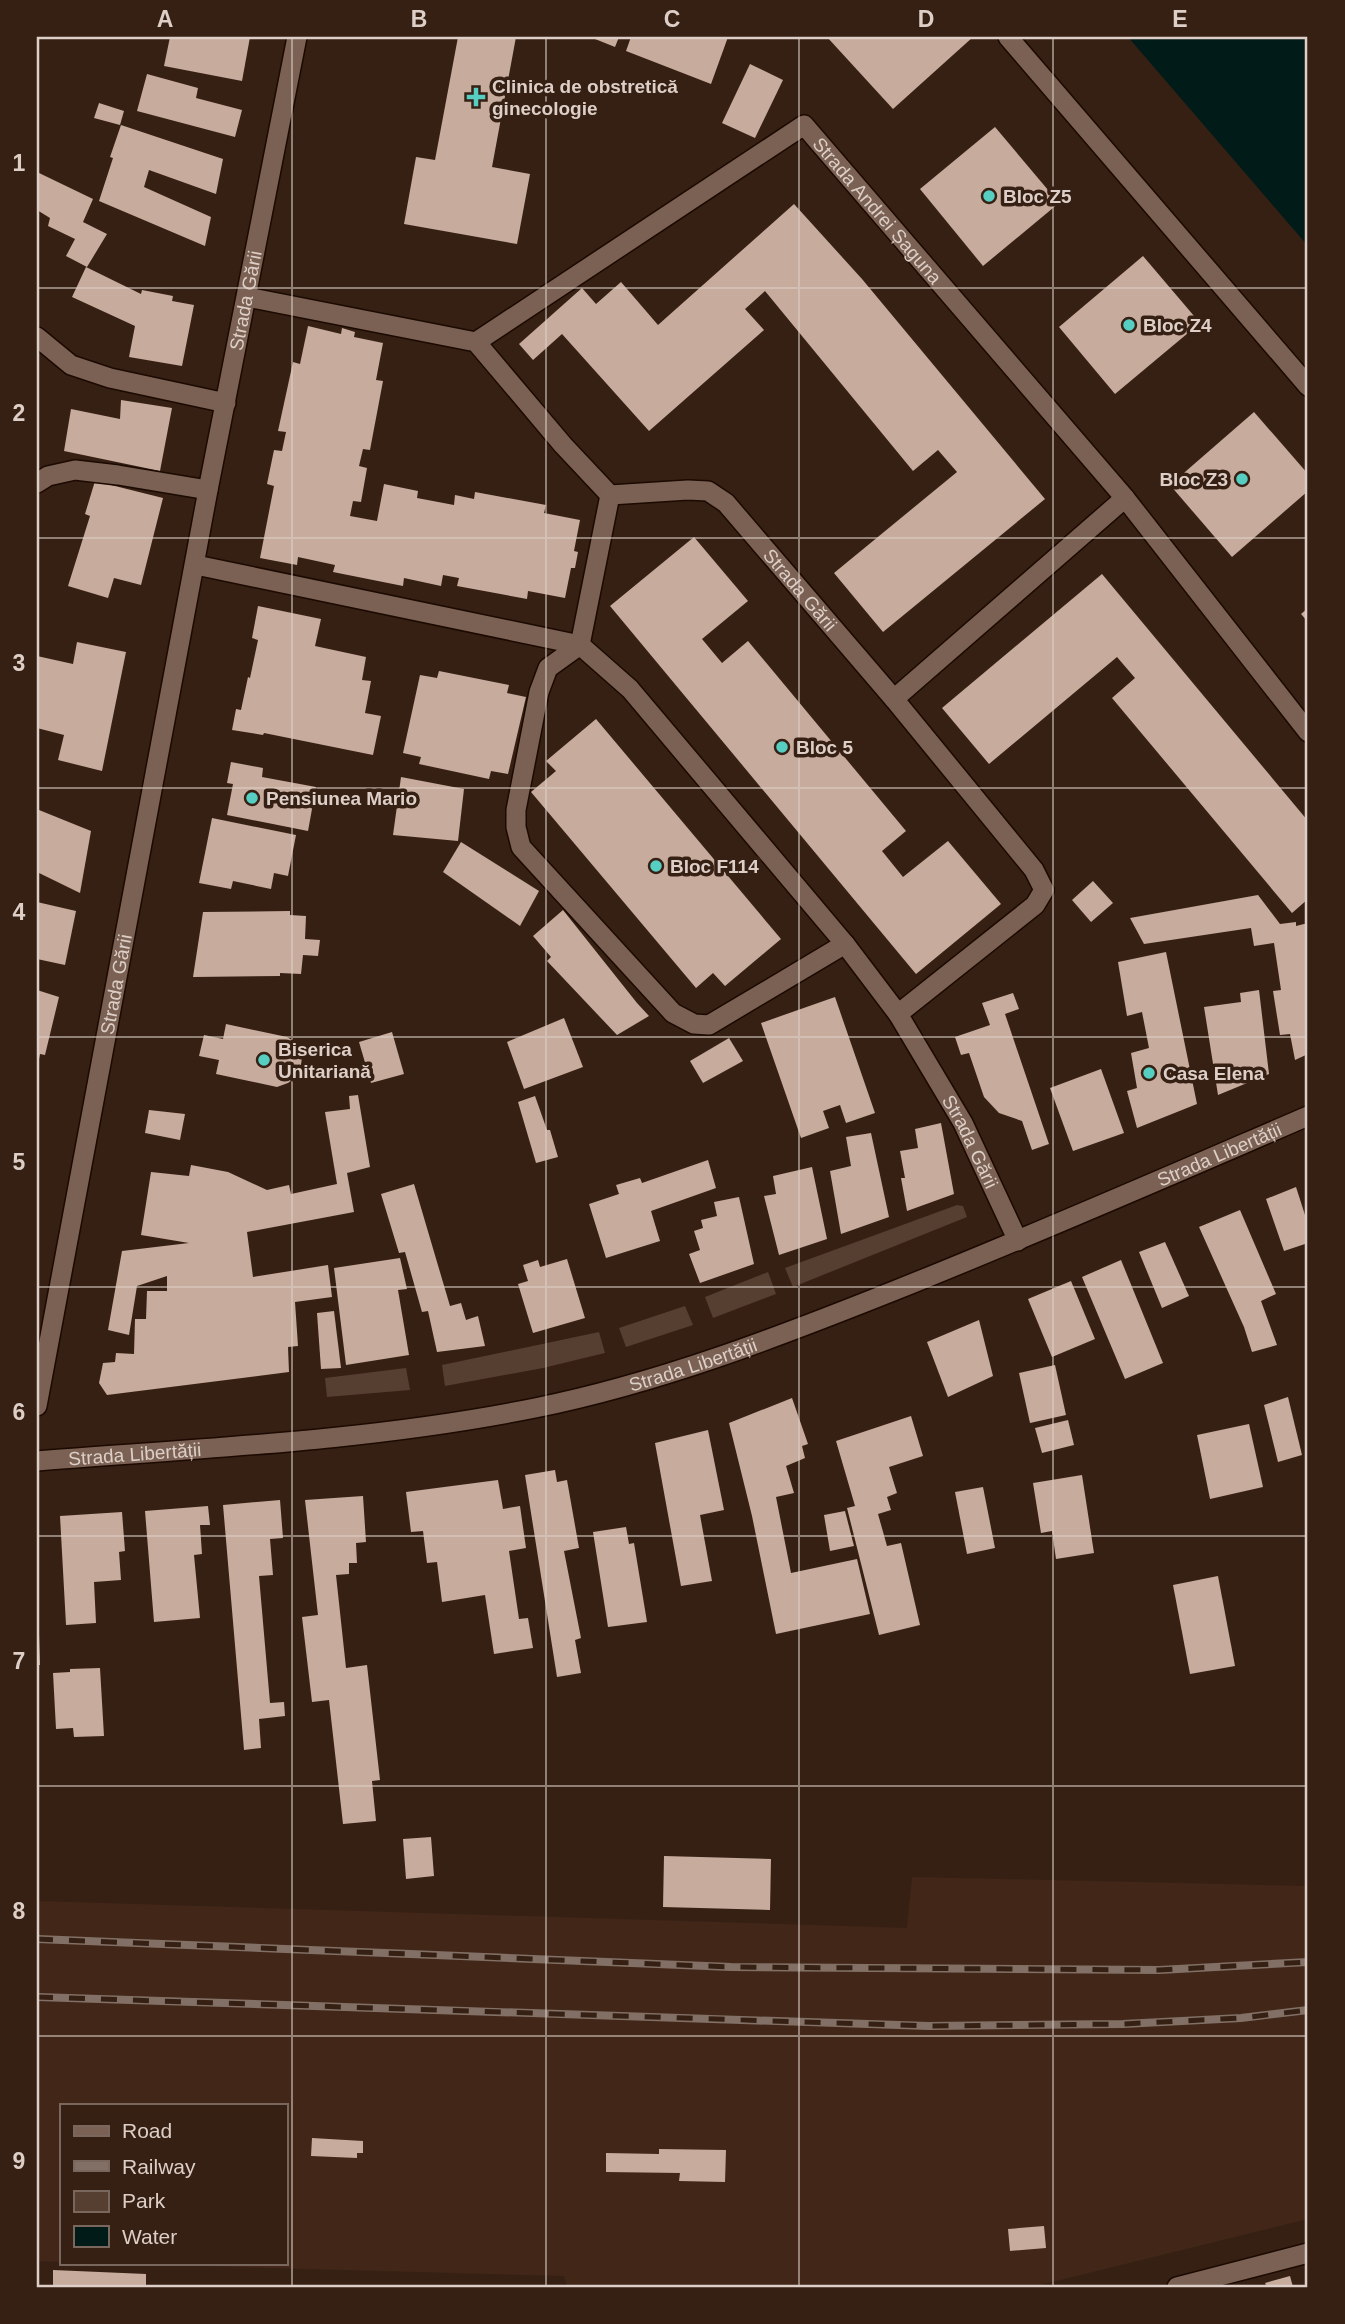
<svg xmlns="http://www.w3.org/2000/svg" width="1345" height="2324" font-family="Helvetica,sans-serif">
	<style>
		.built { fill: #422718 }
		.green { fill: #563e31 }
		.water { fill: #001b18 }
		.building { fill: #c7ab9c }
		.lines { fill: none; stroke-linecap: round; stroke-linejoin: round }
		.service-casing { stroke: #1c0901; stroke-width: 22 }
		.pedestrian-casing { stroke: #1c0901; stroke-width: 22 }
		.minor-casing { stroke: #1c0901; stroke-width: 22 }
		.tertiary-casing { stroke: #1c0901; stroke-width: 22 }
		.service { stroke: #7a6153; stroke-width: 19 }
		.pedestrian { stroke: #7a6153; stroke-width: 19 }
		.minor { stroke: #7a6153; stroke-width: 19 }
		.tertiary { stroke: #7a6153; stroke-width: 19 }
		.rail-casing { stroke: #827066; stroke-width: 8 }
		.rail { stroke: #362014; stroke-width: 5; stroke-dasharray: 16; stroke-linecap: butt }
		.grid { fill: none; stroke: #ddcfc7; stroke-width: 2; stroke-opacity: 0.55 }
		.poi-dot { fill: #57cec2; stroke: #362014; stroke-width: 2.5 }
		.labels { text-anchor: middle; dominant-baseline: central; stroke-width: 7; stroke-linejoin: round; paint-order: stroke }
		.poi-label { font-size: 19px; font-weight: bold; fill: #ddcfc7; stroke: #362014; text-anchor: start }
		.street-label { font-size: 19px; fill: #ddcfc7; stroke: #362014 }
		.neatline { fill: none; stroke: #ddcfc7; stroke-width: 2.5 }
		.grid-label { font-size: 23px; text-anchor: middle; font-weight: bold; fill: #ddcfc7 }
	</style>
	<rect width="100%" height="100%" fill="#362014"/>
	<polygon class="built" points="912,1877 1308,1886 1308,2219 1032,2287 567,2287 564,2276 96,2263 285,2263 285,2105 61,2105 61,2262 37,2261 37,1901 907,1928"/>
	<g class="green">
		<polygon points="957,1205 963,1206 967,1217 793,1287 785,1268"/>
		<polygon points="768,1272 776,1294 713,1318 705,1297"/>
		<polygon points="685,1306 693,1325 626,1347 619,1328"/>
		<polygon points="599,1332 605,1353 543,1368 445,1386 442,1365"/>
		<polygon points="406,1368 410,1390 327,1397 325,1378"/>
	</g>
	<polygon class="water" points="1128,37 1308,37 1308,246"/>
	<g class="building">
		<polygon points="170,37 250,37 242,81 164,66"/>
		<polygon points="458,37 516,37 492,167 530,174 517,244 404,224 416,157 435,160"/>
		<polygon points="590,37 619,37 615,47"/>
		<polygon points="631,37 728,37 711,84 626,51"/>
		<polygon points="827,37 973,37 893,109"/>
		<polygon points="750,64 783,80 755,138 722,123"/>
		<polygon points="147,74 198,88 196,98 242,110 235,137 137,111"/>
		<polygon points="99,103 124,111 120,125 94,118"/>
		<polygon points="121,125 223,159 216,194 149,170 144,187 211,217 205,246 99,201 113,158 110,157"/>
		<polygon points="995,127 1059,203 983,266 920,189"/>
		<polygon points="37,172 93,199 83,222 107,234 87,267 66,256 75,239 48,226 50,218 37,210"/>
		<polygon points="794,204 862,279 1045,499 883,632 834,573 957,472 938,450 913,471 765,291 745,309 764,330 649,431 562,334 533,360 519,344 582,288 596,304 621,282 658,325"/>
		<polygon points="1143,256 1200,323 1115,394 1059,327"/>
		<polygon points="86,267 141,294 142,290 173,296 172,301 194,305 182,366 129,357 135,326 72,297"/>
		<polygon points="308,326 341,334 342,328 355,332 354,337 383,343 376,380 383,381 370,450 363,449 359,466 367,468 361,502 353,501 350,516 377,521 384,484 418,491 417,498 454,505 455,495 474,499 475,492 546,505 544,513 580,520 574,551 578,552 575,568 571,568 565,598 528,591 527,599 457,586 459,578 443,575 441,586 404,578 403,586 333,572 335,565 298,557 297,565 260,558 274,486 267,484 274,450 282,451 286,432 278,431 293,362 300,364"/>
		<polygon points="121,400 172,408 160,471 64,451 71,409 120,419"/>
		<polygon points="1254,412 1308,474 1308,491 1232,557 1170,485"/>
		<polygon points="95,481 163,498 141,585 114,578 108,598 68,586 90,516 85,514"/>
		<polygon points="694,537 748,601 702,639 722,663 748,641 906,831 882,851 903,877 948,841 1001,904 916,974 610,606"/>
		<polygon points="1102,574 1308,821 1308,899 1292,913 1112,698 1135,678 1117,657 989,764 942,708"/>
		<polygon points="258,606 321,619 315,646 366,657 362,680 371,681 365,713 381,716 373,755 264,733 263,735 232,730 236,709 241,710 248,677 250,678 258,640 252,638"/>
		<polygon points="1308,608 1308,622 1301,614"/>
		<polygon points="77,642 126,652 102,771 58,760 64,735 37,728 37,656 73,664"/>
		<polygon points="439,671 509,685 507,693 526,697 508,774 491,771 489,779 419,764 421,757 403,753 420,675 437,678"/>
		<polygon points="596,719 781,939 725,986 713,973 696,988 531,792 556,771 546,761"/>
		<polygon points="231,762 263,768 262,777 316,787 308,831 227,815 233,784 227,783"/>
		<polygon points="401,777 464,789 458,841 393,835"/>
		<polygon points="39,810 91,831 80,893 37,872 37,815"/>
		<polygon points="212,818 296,835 288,876 274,873 271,889 233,881 231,889 199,883"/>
		<polygon points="461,842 539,891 520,926 443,872"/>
		<polygon points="1093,881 1113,903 1091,922 1072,900"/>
		<polygon points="1258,895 1280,924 1296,922 1296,926 1308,923 1308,1054 1295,1060 1290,1034 1280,1035 1273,991 1281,990 1274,943 1254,946 1251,928 1144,944 1130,918"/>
		<polygon points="37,902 76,911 65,965 37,959"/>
		<polygon points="563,910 637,1003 649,1016 617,1035 547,961 551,957 533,936"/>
		<polygon points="290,911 290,915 306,916 305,939 320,940 318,956 303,955 301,974 280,973 280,976 193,977 203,912"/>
		<polygon points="1166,952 1197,1104 1137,1128 1127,1091 1137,1088 1131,1053 1149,1048 1142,1012 1127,1016 1118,962"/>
		<polygon points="37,990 59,997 45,1055 40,1054 38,1064"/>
		<polygon points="1259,990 1269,1074 1218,1095 1204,1007 1241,1002 1240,993"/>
		<polygon points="1013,993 1019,1009 1005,1014 1049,1144 1032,1150 1022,1121 999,1113 984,1097 969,1053 961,1055 955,1037 990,1025 982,1003"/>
		<polygon points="835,997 875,1113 846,1123 840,1105 823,1111 829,1128 801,1138 761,1023"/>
		<polygon points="564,1018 583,1067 524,1089 507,1042"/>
		<polygon points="226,1024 287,1037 298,1044 302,1055 301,1067 297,1076 288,1083 277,1087 216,1074 219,1060 199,1056 204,1035 223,1039"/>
		<polygon points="392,1032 404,1074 371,1083 359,1042"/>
		<polygon points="729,1038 743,1061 703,1083 690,1061"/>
		<polygon points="1101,1069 1124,1133 1073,1151 1050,1088"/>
		<polygon points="358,1095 370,1167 347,1173 354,1212 247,1232 253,1277 328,1265 332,1297 295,1302 298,1346 288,1347 289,1372 107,1395 99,1383 103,1363 115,1362 116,1353 134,1354 135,1319 146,1319 147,1291 167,1291 167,1276 137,1286 129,1335 108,1330 122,1251 189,1243 141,1235 151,1172 189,1176 191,1165 228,1172 267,1190 289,1185 291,1194 337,1184 325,1112 350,1109 349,1096"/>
		<polygon points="535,1096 547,1130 550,1130 558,1157 536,1163 518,1102"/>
		<polygon points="149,1110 185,1114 180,1140 145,1133"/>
		<polygon points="941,1123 954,1194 907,1211 901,1178 905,1178 900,1151 918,1148 915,1129"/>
		<polygon points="871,1133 889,1217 841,1234 830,1171 851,1166 846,1137"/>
		<polygon points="708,1160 716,1188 651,1211 660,1241 606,1258 589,1204 619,1194 616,1185 640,1178 642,1183"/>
		<polygon points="812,1167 827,1239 779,1255 764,1196 776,1194 773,1176"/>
		<polygon points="414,1184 450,1306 461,1303 466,1320 478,1316 485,1346 437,1352 428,1311 422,1312 405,1252 399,1253 381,1194"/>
		<polygon points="1296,1187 1305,1215 1308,1214 1308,1243 1284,1251 1266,1199"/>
		<polygon points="739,1197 754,1264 700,1283 689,1254 700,1250 694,1231 703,1228 701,1220 717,1216 714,1202"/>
		<polygon points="1240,1210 1276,1294 1261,1301 1277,1345 1252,1352 1244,1327 1199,1227"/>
		<polygon points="1165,1242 1189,1296 1162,1308 1139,1252"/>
		<polygon points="400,1258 407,1289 398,1290 409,1355 346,1365 334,1268"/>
		<polygon points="567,1259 585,1318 533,1333 518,1284 528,1281 523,1265 538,1260 540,1267"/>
		<polygon points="1121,1260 1163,1363 1125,1379 1082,1277"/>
		<polygon points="1071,1281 1095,1339 1052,1357 1028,1299"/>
		<polygon points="334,1311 341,1368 321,1369 317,1313"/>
		<polygon points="979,1320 993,1376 948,1397 927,1342"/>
		<polygon points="1055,1365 1066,1415 1030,1423 1019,1373"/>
		<polygon points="1288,1397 1302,1455 1278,1462 1264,1405"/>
		<polygon points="792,1398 808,1444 802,1446 805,1458 786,1466 794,1493 776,1497 791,1573 857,1559 870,1614 776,1634 752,1516 729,1423"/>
		<polygon points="911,1416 923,1456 889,1467 897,1493 887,1497 891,1510 878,1514 887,1546 901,1543 920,1625 879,1635 847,1508 855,1506 836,1441"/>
		<polygon points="1068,1420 1074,1445 1042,1453 1035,1428"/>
		<polygon points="1249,1424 1263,1487 1210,1499 1197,1435"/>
		<polygon points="708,1430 724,1510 700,1515 712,1581 681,1586 655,1443"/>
		<polygon points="555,1470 557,1482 567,1480 579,1548 564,1551 581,1638 575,1640 581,1673 557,1677 525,1475"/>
		<polygon points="1082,1475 1094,1553 1056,1559 1052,1531 1041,1533 1033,1483"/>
		<polygon points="498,1480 503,1509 520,1506 526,1548 509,1551 519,1619 528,1618 533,1648 494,1654 485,1595 442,1602 437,1562 427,1563 423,1531 411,1532 406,1492"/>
		<polygon points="983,1487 995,1548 967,1554 955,1492"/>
		<polygon points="363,1496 366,1542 356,1543 357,1563 349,1563 349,1574 336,1575 346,1668 367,1665 380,1780 372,1781 376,1821 343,1824 329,1700 312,1702 302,1617 318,1615 305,1500"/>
		<polygon points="280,1500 283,1538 270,1539 273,1575 259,1576 270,1703 284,1702 285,1716 259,1719 261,1748 244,1750 223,1505"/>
		<polygon points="208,1506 210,1525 200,1525 202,1554 194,1555 200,1618 154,1622 145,1511"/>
		<polygon points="845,1511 854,1546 830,1551 824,1515"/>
		<polygon points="122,1512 125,1551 119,1552 121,1580 94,1582 96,1623 66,1625 60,1516"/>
		<polygon points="626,1527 629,1544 634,1543 647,1622 608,1627 593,1532"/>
		<polygon points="1218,1576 1235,1666 1190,1674 1173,1585"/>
		<polygon points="37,1635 39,1635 40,1665 37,1665"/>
		<polygon points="100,1668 104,1736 74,1737 73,1728 56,1729 53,1673 70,1672 70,1669"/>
		<polygon points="431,1837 434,1876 406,1879 403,1839"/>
		<polygon points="664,1856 771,1859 770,1910 663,1907"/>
		<polygon points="312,2138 363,2141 363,2153 357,2153 357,2158 311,2156"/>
		<polygon points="659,2149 726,2150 725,2182 679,2181 680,2173 606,2172 606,2153 659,2154"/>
		<polygon points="1044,2226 1046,2248 1010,2251 1008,2229"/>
		<polygon points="53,2270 146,2274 146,2287 53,2287"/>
		<polygon points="1290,2276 1293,2287 1267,2287 1265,2283"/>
	</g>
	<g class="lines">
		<g class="service-casing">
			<polyline id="service" points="37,337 71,365 110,378 226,403"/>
		</g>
		<g class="pedestrian-casing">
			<polyline id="pedestrian" points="1008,37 1308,386"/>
		</g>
		<g class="minor-casing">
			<g id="minor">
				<polyline points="247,297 476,342 563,445 610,495"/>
				<path id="s1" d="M476,342L804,125L1125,498L1308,732"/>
				<polyline points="37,483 48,476 75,470 118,475 208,490"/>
				<path id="s2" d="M610,495L688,490L708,491L726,503L894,699L1034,870L1044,890L1035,905L898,1014"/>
				<polyline points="610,495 580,645 548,668 539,692 516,810 516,827 521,847 673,1013 694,1024 709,1025 845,944"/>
				<path id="s3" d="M196,565L580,645L630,689L845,944L898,1014L963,1123L1018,1241"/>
				<polyline points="894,699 1125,498"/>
				<polyline points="1177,2287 1308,2253"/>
			</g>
		</g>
		<g class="tertiary-casing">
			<g id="tertiary">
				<path id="s4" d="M37,1406L208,490L297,37"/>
				<path id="s5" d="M37,1461C203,1448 371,1441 535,1408C659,1383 778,1337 896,1290C1034,1235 1171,1175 1308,1116"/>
			</g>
		</g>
		<use href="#service" class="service"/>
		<use href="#pedestrian" class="pedestrian"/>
		<use href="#minor" class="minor"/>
		<use href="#tertiary" class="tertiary"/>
		<g class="rail-casing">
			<g id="rail">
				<polyline points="37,1939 731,1967 1159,1970 1308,1962"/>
				<polyline points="37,1997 929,2026 1123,2024 1241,2018 1308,2010"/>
			</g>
		</g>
		<use href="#rail" class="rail"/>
	</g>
	<path class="grid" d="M292,37V2287M546,37V2287M799,37V2287M1053,37V2287M37,288H1308M37,538H1308M37,788H1308M37,1037H1308M37,1287H1308M37,1536H1308M37,1786H1308M37,2036H1308"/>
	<g class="poi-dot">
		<path d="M472.5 86.5h7v7h7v7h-7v7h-7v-7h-7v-7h7z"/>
		<circle cx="989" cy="196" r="7"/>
		<circle cx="1129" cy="325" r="7"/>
		<circle cx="1242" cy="479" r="7"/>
		<circle cx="782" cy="747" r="7"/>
		<circle cx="252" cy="798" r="7"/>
		<circle cx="656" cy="866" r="7"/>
		<circle cx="264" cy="1060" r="7"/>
		<circle cx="1149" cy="1073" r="7"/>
	</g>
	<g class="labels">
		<g class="poi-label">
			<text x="492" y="86">Clinica de obstretică<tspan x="492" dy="22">ginecologie</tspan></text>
			<text x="1003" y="196">Bloc Z5</text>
			<text x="1143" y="325">Bloc Z4</text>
			<text x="1228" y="479" text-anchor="end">Bloc Z3</text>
			<text x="796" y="747">Bloc 5</text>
			<text x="266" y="798">Pensiunea Mario</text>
			<text x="670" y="866">Bloc F114</text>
			<text x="278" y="1049">Biserica<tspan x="278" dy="22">Unitariană</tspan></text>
			<text x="1163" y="1073">Casa Elena</text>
		</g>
		<g class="street-label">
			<text stroke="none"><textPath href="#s1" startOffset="506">Strada Andrei Șaguna</textPath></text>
			<text stroke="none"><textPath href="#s4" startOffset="1125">Strada Gării</textPath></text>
			<text stroke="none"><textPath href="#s2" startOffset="234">Strada Gării</textPath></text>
			<text stroke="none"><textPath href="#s4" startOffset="429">Strada Gării</textPath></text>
			<text stroke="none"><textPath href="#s3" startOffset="1027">Strada Gării</textPath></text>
			<text stroke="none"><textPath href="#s5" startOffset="1232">Strada Libertății</textPath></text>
			<text stroke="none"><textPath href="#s5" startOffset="665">Strada Libertății</textPath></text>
			<text stroke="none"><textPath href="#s5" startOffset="98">Strada Libertății</textPath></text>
		</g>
	</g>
	<rect width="1345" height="2324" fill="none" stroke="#362014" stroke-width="77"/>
	<rect x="60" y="2104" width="228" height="161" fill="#362014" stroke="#79665c" stroke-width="2"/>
	<rect x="74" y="2126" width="35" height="10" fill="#7a6153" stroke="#79665c" stroke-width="2"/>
	<text x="122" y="2138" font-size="21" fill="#ddcfc7">Road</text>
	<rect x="74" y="2161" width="35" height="10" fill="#827066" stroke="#79665c" stroke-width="2"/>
	<text x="122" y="2174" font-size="21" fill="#ddcfc7">Railway</text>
	<rect x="74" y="2191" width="35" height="21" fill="#563e31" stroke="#79665c" stroke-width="2"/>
	<text x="122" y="2208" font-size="21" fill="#ddcfc7">Park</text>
	<rect x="74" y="2226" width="35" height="21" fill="#001b18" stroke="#79665c" stroke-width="2"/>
	<text x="122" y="2244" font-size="21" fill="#ddcfc7">Water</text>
	<rect x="38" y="38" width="1268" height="2248" class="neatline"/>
	<g class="grid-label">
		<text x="165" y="27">A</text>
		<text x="419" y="27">B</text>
		<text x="672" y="27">C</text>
		<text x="926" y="27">D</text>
		<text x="1180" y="27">E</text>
		<text x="19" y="171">1</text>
		<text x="19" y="421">2</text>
		<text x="19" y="671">3</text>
		<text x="19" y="920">4</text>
		<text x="19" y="1170">5</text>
		<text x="19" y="1420">6</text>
		<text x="19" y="1669">7</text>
		<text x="19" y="1919">8</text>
		<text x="19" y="2169">9</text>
	</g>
</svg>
